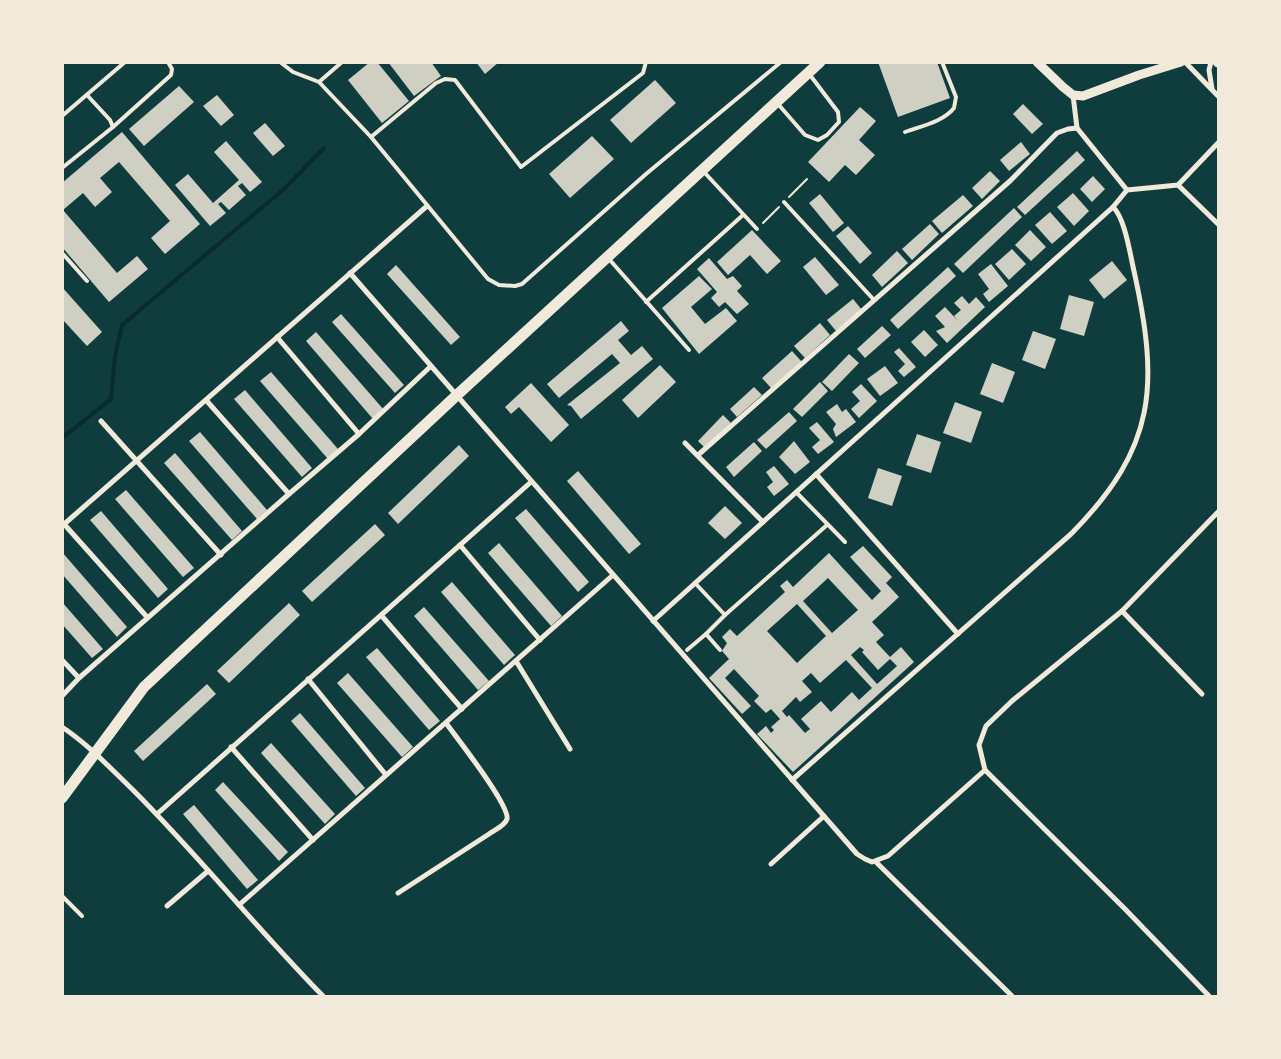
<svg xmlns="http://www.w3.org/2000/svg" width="1281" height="1059" font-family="Montserrat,sans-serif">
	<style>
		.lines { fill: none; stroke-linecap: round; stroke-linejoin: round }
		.stream { stroke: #0a2a2b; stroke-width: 4 }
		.building { fill: #cfcfc3; fill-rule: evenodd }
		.path { stroke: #f1e9da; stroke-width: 2 }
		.service { stroke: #f1e9da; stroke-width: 4 }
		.minor { stroke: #f1e9da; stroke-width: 5 }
		.tertiary { stroke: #f1e9da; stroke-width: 9 }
		.primary { stroke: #f1e9da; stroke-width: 11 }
	</style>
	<rect width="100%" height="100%" fill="#0f3d3e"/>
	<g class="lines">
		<polyline class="stream" points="62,438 111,399 115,356 122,325 284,189 324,148"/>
	</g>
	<g class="building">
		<polygon points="370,62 377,62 409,101 382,123 348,80"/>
		<polygon points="388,62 431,62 441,76 414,96"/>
		<polygon points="476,62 499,62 485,74"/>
		<polygon points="878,62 937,62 950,98 898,117"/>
		<polygon points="655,80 676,103 631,143 610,120"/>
		<polygon points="179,86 194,102 144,146 129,129"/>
		<polygon points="217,95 234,115 221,126 203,106"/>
		<polygon points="1023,104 1043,124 1032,134 1013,114"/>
		<polygon points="860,107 876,121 859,140 875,155 856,175 845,165 829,182 808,162"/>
		<polygon points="265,123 285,146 273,156 253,133"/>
		<polygon points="122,132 200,224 165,254 151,238 170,221 119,162 100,178 112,192 95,207 83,193 63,210 117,273 137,256 148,269 109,302 62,247 62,183"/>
		<polygon points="592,136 614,159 570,198 549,174"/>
		<polygon points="226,141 262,182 250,192 242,183 238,186 246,195 229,210 221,202 218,204 226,213 210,226 175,185 188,174 213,203 239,180 214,152"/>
		<polygon points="1021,142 1030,154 1009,171 1000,160"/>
		<polygon points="1077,151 1085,160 1025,215 1017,207"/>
		<polygon points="990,171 1000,181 982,199 972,188"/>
		<polygon points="1093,176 1105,189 1092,202 1080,189"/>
		<polygon points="1073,193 1089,211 1074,226 1057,207"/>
		<polygon points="820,194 844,223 833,232 809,203"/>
		<polygon points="963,195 973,206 942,233 932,221"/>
		<polygon points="1014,208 1022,217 963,273 954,264"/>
		<polygon points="1050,212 1067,231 1052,244 1035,225"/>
		<polygon points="930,224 939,234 912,260 902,249"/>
		<polygon points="848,226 872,253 860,264 836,236"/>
		<polygon points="752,230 781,261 767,274 750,255 728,275 717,262"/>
		<polygon points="1030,230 1046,247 1031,261 1015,245"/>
		<polygon points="1012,249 1026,264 1009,280 995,264"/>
		<polygon points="897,251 908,263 882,287 872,275"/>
		<polygon points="815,257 839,285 826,295 803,267"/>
		<polygon points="709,258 727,279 733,276 742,286 737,291 749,304 737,314 725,302 719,307 711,298 717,292 697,269"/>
		<polygon points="1112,261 1127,280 1104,299 1089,280"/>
		<polygon points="991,264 1008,286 989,302 983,294 989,289 978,274"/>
		<polygon points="396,265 460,337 451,345 387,274"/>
		<polygon points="948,267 956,276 898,329 890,320"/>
		<polygon points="699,276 712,289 691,307 705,324 726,308 737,321 699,354 662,308"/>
		<polygon points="62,287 102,332 87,346 62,319"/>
		<polygon points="1069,295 1094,302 1084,336 1060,329"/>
		<polygon points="962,296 969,304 976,297 985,307 947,343 936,331 945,327 935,316 945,307 958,321 954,316 961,310 954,303"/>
		<polygon points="853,299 862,310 836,331 827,320"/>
		<polygon points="341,314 404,385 395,393 332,322"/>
		<polygon points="621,321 629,331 618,340 631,355 642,346 653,359 581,419 571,406 567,405 620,363 612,354 559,398 547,384"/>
		<polygon points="820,323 830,335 805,358 794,346"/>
		<polygon points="882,326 891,335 865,358 857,349"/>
		<polygon points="924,330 938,345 925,357 911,342"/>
		<polygon points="1033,331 1056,339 1045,369 1022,360"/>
		<polygon points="316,332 384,410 373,419 306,341"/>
		<polygon points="899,348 916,367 904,377 898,371 905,364 894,352"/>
		<polygon points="792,351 802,362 772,389 762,378"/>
		<polygon points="849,354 859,363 832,391 822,382"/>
		<polygon points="992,363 1015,372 1003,403 980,394"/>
		<polygon points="660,365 676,382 638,418 622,400"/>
		<polygon points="885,366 898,383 880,396 867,379"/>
		<polygon points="271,372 338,449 328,459 260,381"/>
		<polygon points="820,382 828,391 802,417 793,409"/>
		<polygon points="531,383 569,425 551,442 519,407 511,414 505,407"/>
		<polygon points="861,384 877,401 859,418 851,409 860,401 852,392"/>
		<polygon points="754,387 762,395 737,417 730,409"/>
		<polygon points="245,390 312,468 302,477 234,399"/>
		<polygon points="955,402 982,412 971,443 943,433"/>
		<polygon points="837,404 842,412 846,409 856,422 836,437 833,429 836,424 826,412"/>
		<polygon points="789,412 797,421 766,449 757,440"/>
		<polygon points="723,415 731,423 705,448 698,441"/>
		<polygon points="817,422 834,442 818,454 812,447 820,440 809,428"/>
		<polygon points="200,432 267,510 257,519 189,441"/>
		<polygon points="917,434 941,442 931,473 906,465"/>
		<polygon points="794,441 810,462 795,474 779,457"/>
		<polygon points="754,442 762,451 734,477 726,467"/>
		<polygon points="459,445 469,456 398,524 388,513"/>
		<polygon points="175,453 242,531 232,540 164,463"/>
		<polygon points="774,466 789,484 774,496 767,487 773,482 766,472"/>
		<polygon points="878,468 902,476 892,506 868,498"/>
		<polygon points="578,471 641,544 629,554 567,481"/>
		<polygon points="126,490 194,568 183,577 115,499"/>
		<polygon points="725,506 742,523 725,539 708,523"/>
		<polygon points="526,509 589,582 578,592 515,518"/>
		<polygon points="101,511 168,589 158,598 90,520"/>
		<polygon points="375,524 385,535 312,602 302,591"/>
		<polygon points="499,543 562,616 551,626 488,553"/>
		<path d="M863,546L892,577L886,583L899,597L872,622L884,635L876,642L890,657L901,647L914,662L793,772L757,734L766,726L771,733L774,730L771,727L780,719L771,709L766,713L754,701L759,696L734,669L725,678L751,706L742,714L709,678L729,659L722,651L727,643L722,637L730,629L737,636L785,592L780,586L787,580L793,587L829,553L872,600L881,591L850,557ZM828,578L858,610L832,633L803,601ZM797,604L826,636L797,663L767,631ZM860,647L864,650L862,652L878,670L890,659L897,666L877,684L851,655ZM846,660L872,688L859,700L852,692L831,712L821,701L801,719L810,729L805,733L789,715L787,717L782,711L796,697L800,702L812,692L802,681L811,673L820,683Z"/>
		<polygon points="62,552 127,627 117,637 62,574"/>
		<polygon points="452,582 515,655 504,665 441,592"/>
		<polygon points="62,602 103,649 92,658 62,624"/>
		<polygon points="289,603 300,615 229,683 217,671"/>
		<polygon points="424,607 489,681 478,690 414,616"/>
		<polygon points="377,648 440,721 429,730 366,657"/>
		<polygon points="348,673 413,747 402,757 337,683"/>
		<polygon points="207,684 216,694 143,761 134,751"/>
		<polygon points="300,713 365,788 356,796 291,721"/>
		<polygon points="271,743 335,814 325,824 261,753"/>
		<polygon points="223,782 288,852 279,861 215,790"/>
		<polygon points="194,805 258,880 247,889 183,814"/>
	</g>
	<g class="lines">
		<g class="path">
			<polyline points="789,197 807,179"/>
			<polyline points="763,223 779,207"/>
		</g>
		<g class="service">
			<polyline points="280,62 293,72 319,82 371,137 436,83 445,79 455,80 521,167 643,73 646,62"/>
			<polyline points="319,82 342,62"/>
			<polyline points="778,104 805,135 818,140 827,135 839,122 838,112 810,75"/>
			<polyline points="62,116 125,62"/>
			<polyline points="113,127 171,75 172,69 168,62"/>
			<path d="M905,132C921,126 943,122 954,108L956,97L942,62"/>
			<polyline points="371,137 488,279 499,285 515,286 522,284 646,174 781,62"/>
			<polyline points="62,168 113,127 110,120 87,95"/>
			<polyline points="704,172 757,229"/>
			<polyline points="784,202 874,300"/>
			<polyline points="62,253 87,281"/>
			<polyline points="609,259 689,350"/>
			<polyline points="646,302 743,215"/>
			<polyline points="796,492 845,542"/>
			<polyline points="695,583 725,615 706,634 720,650"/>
			<polyline points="725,615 827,525"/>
			<polyline points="687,650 706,634"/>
			<polyline points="62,896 82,916"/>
		</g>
		<g class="minor">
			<polyline points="1185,62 1218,96"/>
			<polyline points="1211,62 1209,70 1212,89"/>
			<polyline points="1073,95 1077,128"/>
			<polyline points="1178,185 1218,224"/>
			<polyline points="350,273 857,854 865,859 872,862 888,856 985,770 979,745 986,726 1012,701 1122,611 1218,512"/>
			<polyline points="277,337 359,434"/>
			<polyline points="206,400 289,494"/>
			<polyline points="101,421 221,555"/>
			<polyline points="685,443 763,522"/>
			<polyline points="698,455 1010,181 1057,133 1068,129 1077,128 1127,190"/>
			<polyline points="816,474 958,634"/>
			<polyline points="64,524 147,617"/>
			<polyline points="62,526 427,206"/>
			<polyline points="460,545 540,640"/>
			<polyline points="1122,611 1202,694"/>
			<polyline points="381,615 462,709"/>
			<polyline points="653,621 1113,207 1127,190 1178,185 1218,143"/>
			<polyline points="62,660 79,678"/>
			<polyline points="516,661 570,749"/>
			<polyline points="308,679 386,775"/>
			<polyline points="62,696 79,678 289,494 359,434 431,366"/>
			<path d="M62,727C89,745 110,768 133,790C199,856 258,930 323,996"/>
			<polyline points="231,747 313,840"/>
			<polyline points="985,770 1125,909 1209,996"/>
			<path d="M792,780L1071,534C1157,447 1159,385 1134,271C1130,254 1125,218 1113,207"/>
			<polyline points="157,814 531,482"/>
			<polyline points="876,862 1012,996"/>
			<polyline points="771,864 824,816"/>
			<path d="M398,893L489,834C494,830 505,826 507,819C510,805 456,737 446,723"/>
			<polyline points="239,905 613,575"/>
			<polyline points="167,906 208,871"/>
		</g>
		<g class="tertiary">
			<polyline points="1037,62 1063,87 1073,95 1083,96 1139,75 1181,62"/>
			<polyline points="1217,62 1218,63"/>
		</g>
		<polyline class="primary" points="62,798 144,687 457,395 820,62"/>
	</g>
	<rect width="1281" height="1059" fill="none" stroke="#f1e9da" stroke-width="128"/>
</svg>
